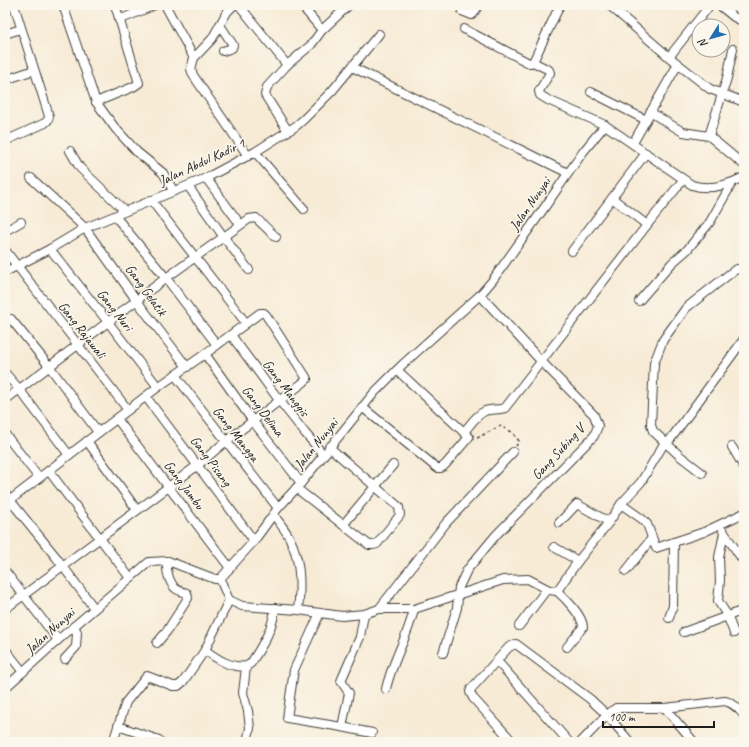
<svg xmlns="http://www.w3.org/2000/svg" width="749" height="747" font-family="Caveat,sans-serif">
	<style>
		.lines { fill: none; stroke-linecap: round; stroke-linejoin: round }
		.minor-casing { stroke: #3d3b38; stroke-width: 10 }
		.path { stroke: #3d3b38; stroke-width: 1.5; stroke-dasharray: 3 3; stroke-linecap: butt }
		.minor { stroke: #fff; stroke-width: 8 }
		.labels { text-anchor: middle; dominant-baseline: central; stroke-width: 3.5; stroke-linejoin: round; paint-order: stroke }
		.street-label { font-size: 14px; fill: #1c1c1c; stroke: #fbf7ec }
	</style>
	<rect width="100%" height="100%" fill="#fbf7ec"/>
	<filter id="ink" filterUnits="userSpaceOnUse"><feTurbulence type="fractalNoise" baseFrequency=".025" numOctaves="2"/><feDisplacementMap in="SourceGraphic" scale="8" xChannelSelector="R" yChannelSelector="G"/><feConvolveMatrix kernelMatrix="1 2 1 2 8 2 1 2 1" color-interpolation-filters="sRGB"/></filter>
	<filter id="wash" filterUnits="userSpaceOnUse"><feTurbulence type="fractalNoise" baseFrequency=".012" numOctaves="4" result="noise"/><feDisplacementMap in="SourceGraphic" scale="16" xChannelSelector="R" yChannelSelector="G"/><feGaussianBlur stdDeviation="0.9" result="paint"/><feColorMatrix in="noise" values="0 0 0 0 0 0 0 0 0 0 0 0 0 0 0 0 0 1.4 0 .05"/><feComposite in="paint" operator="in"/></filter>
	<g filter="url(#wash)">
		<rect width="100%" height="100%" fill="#f7ebd6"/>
	</g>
	<g filter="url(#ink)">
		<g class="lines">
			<g class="minor-casing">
				<g id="minor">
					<polyline points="63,5 96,102 115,128 137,152 163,173 173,190"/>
					<polyline points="165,5 194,58"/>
					<polyline points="234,5 227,12 212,39 194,58 191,69 193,75 248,156"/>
					<polyline points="239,5 287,65 311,45 322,30 349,5"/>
					<polyline points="301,5 322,30"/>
					<polyline points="609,5 669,57 710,89 744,102"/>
					<polyline points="719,5 734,17 744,22"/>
					<polyline points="462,11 472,15 479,5"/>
					<polyline points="119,20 155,5"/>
					<polyline points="220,25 233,45 232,48 223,51"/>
					<path d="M464,29L529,63H531L533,62L549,70L550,73L539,91L540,95L548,100L605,125L692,185C710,191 728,185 744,177"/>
					<polyline points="5,34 21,29"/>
					<polyline points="669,57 710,5"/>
					<polyline points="533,62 560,5"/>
					<polyline points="287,65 267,87 265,95 288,131"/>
					<polyline points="352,67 568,173"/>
					<polyline points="5,80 34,70"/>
					<polyline points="591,92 646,120"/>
					<polyline points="96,102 133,87 139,83 115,5"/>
					<polyline points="650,112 683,132 709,136 744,165"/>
					<polyline points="709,136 727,78 733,49"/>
					<polyline points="5,141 45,123 48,120 49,116 14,5"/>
					<polyline points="633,143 678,64"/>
					<polyline points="70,151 80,168 125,211"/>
					<polyline points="255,152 304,209"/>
					<polyline points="31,178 85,228 137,301 187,367"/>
					<polyline points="206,178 240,224"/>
					<polyline points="188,186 223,236 249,270"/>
					<polyline points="612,198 647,225"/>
					<polyline points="151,200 246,323"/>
					<polyline points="115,216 166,278 217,345"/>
					<polyline points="5,231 21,222"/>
					<polyline points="50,249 108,322 158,387"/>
					<polyline points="5,250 128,410"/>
					<polyline points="572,251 646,153"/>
					<polyline points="5,272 50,249 85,228 206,178 255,152 296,126 304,119 332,91 379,34"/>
					<polyline points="639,301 672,263 687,250 710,222 732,183"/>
					<polyline points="11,319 49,366 98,432"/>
					<polyline points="231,335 279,400 305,433 323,454"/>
					<polyline points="205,354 252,420 301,483"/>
					<polyline points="5,373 19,389 69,455"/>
					<polyline points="175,375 278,508"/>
					<polyline points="146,397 254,541"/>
					<polyline points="5,400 166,278 249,219 256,218 276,237"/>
					<polyline points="362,407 437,468 441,468 445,465 469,437 397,370"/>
					<polyline points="117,419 230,568"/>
					<path d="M464,432C470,425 476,415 485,411C490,409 500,410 505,408L647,225L683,180"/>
					<polyline points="5,434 39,478"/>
					<polyline points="87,441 137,510"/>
					<polyline points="667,444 744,339"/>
					<polyline points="732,447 744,467"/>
					<polyline points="49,471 130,578"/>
					<polyline points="702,473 680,456 653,431 651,425 654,363 663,340 686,308 732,272 737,269 744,270"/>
					<polyline points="296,488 369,545 373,545 377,544 400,515 399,507 329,447"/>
					<polyline points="5,494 56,557 94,608"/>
					<polyline points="5,504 158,387 205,354 260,313 264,313 266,315 306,377 307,379 304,382 225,442 198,465 5,609"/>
					<polyline points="621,504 642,519 647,524 656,548 704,532 744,513"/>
					<path d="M274,515C279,523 286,530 290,539C301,561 301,586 298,610"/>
					<polyline points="559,523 577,504 609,522"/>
					<polyline points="343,525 393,465"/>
					<polyline points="723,531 744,562"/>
					<polyline points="724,533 719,557 720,581 718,601 727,615 734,633"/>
					<polyline points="554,547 578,561"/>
					<polyline points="5,571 58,640"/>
					<polyline points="626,571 652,538"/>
					<polyline points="220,579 229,600"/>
					<path d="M557,591C565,598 583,616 583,627L567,647"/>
					<polyline points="229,600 242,606 298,610 342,616 364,614 379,609 414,609 503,580 528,579 549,590 557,591 578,561 609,522 621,504 641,482 665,442"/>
					<polyline points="379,609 446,523 513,452"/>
					<polyline points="320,613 294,670 287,718 342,727 349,693 341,681 360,637 364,614"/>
					<polyline points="669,618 673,606 674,542"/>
					<polyline points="519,626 547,589"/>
					<polyline points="684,632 744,610"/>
					<path d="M157,643L167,631L188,598L187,593C183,592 178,591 175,588C169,582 165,568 168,561"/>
					<polyline points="5,649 23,672"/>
					<path d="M205,650C217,659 232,669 247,666L251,663C262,646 273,629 275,608"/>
					<polyline points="443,653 457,608 459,587 467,570 496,535 594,436 598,426 594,415 542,362 480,295"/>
					<polyline points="65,659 76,647 77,632 74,626"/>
					<polyline points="497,661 569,742"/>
					<polyline points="246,667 243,693 248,711 250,728 247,742"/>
					<polyline points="5,688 58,640 149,562 168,561 215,579 220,579 254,541 278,508 301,483 374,393 402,365 480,295 492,281 542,211 583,152 605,125"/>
					<path d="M386,689C392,661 408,637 414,609"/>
					<polyline points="665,708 694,742"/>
					<polyline points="118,726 159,740"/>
					<polyline points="342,727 372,733"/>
					<polyline points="113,742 126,702 147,676 173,686 178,686 183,682 205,650 229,600"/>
					<polyline points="513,742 473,698 470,692 471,689 509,647 516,644 590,699 607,715 630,742"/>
					<path d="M581,742L607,715L616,708H665L725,701C734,703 738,709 744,715"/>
				</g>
			</g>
			<polyline class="path" points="477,438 500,426 512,432 519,441 516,446"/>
			<use href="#minor" class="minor"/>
		</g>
	</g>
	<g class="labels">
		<g class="street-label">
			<text transform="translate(202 162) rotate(-25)">Jalan Abdul Kadir 1</text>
			<text transform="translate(530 204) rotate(-55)">Jalan Nunyai</text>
			<text transform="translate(146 290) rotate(54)">Gang Gelatik</text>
			<text transform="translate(115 310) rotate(52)">Gang Nuri</text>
			<text transform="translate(82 330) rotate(52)">Gang Rajawali</text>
			<text transform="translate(286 388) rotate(53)">Gang Manggis</text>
			<text transform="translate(263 411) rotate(53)">Gang Delima</text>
			<text transform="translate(236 434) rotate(52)">Gang Mangga</text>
			<text transform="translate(316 444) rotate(-51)">Jalan Nunyai</text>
			<text transform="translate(558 452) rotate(-47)">Gang Subing V</text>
			<text transform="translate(211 461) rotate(53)">Gang Pisang</text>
			<text transform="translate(184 485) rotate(53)">Gang Jambu</text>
			<text transform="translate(50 631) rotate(-42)">Jalan Nunyai</text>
		</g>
	</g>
	<rect width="749" height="747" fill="none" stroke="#fbf7ec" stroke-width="20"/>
	<g transform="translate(711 38) rotate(233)"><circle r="19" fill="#fbf7ec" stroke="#a29f99"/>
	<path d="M0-3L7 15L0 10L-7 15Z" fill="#1f6fb2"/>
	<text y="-6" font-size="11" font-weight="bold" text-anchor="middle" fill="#1c1c1c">N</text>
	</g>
	<path d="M603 721v6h111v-6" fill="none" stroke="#1c1c1c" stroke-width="2"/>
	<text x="609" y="721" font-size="12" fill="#1c1c1c" stroke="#fbf7ec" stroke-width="3" paint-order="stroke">100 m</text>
</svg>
